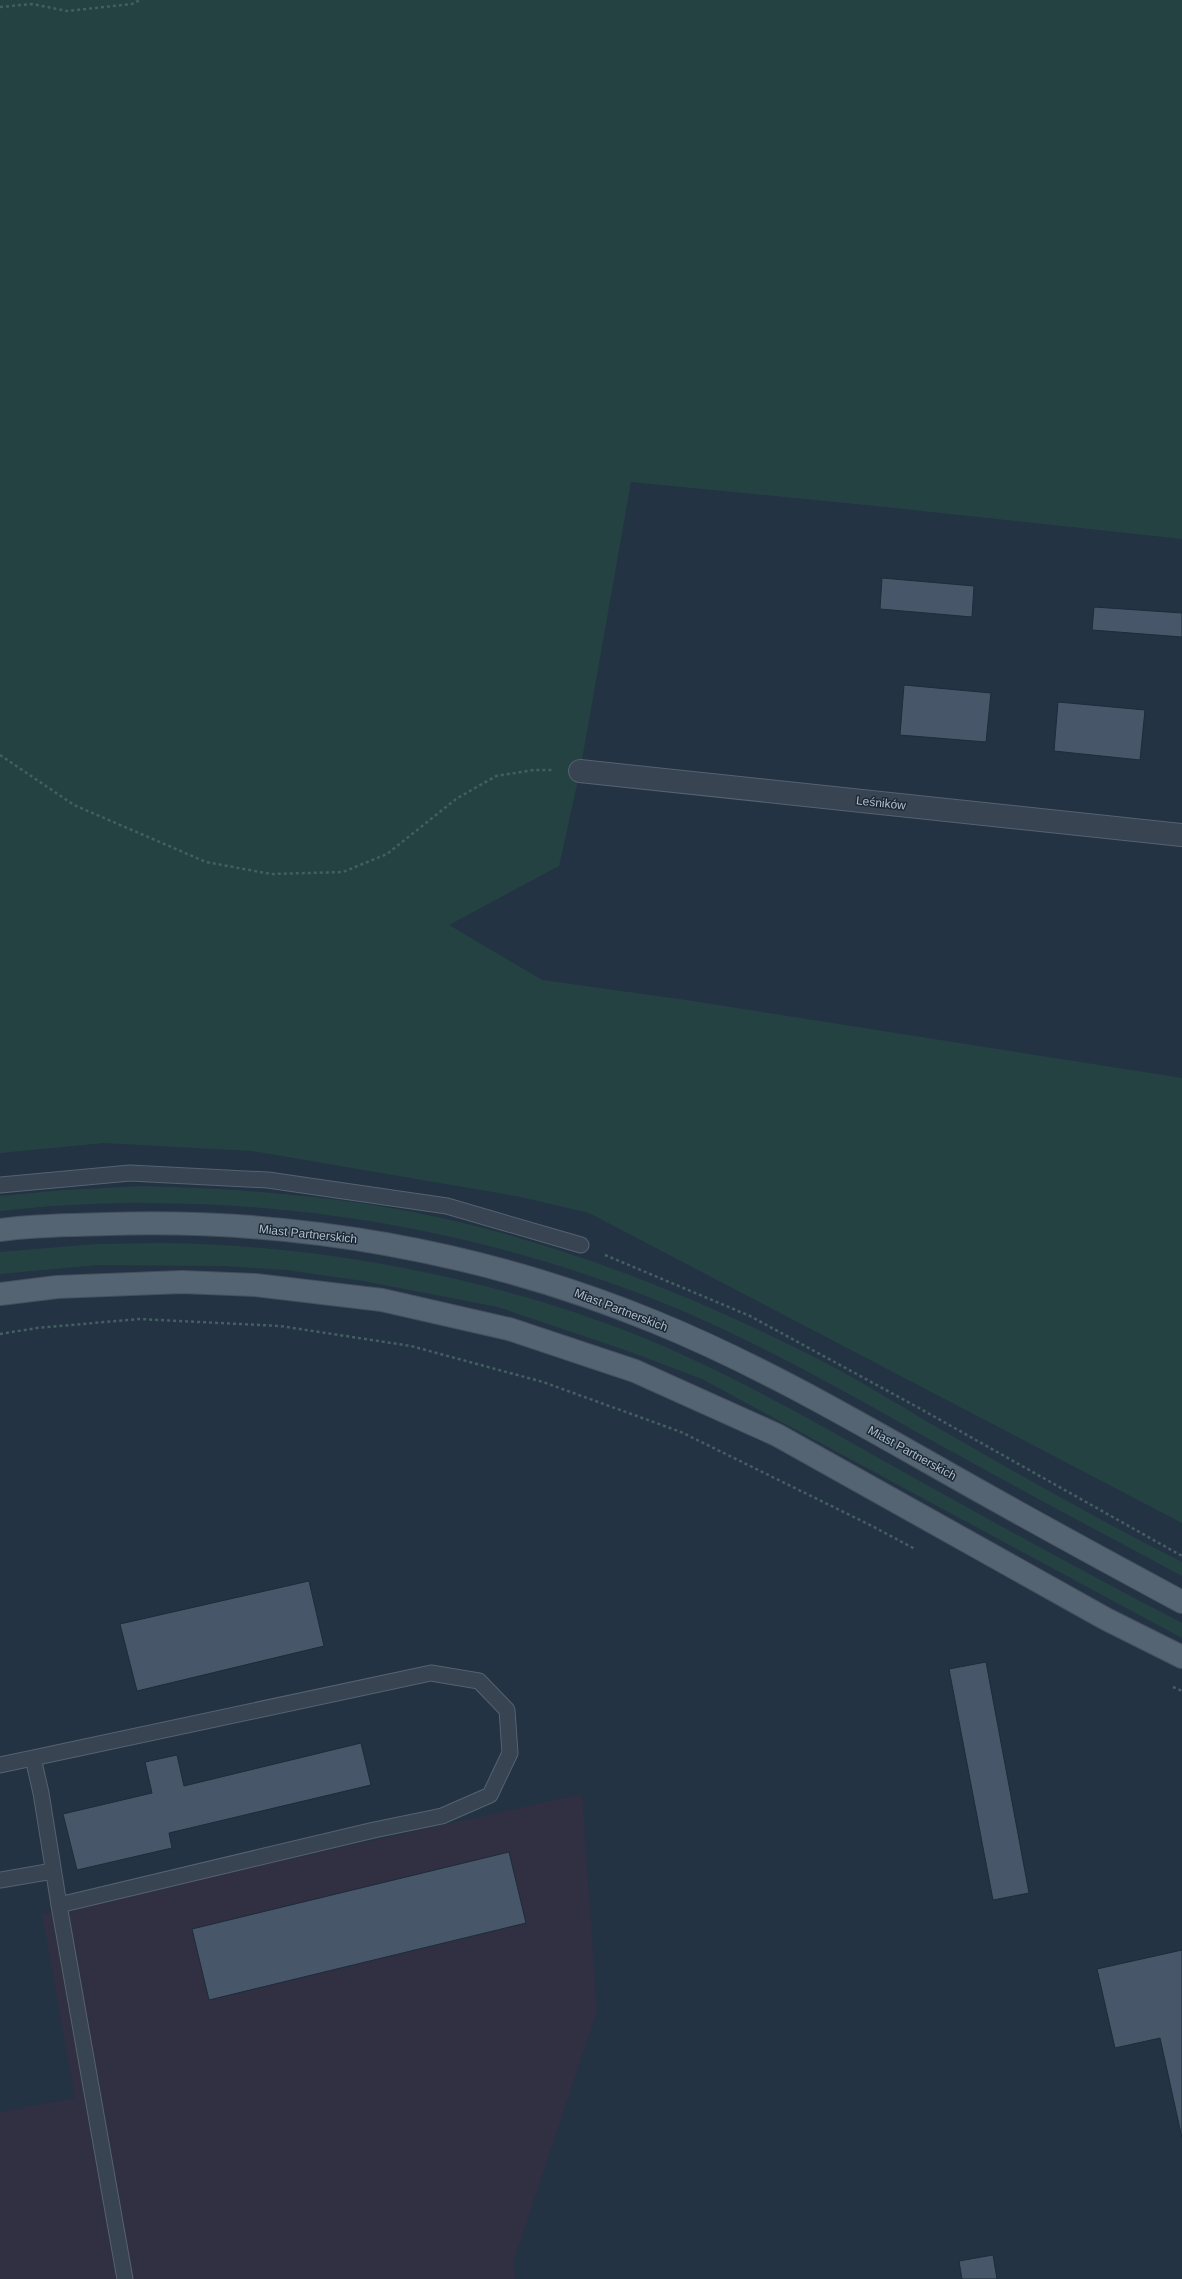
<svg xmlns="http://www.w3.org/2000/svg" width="1182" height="2279" font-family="Helvetica,sans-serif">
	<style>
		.medical { fill: #313042 }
		.green { fill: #254243 }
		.building { fill: #475769; stroke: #1e2b39 }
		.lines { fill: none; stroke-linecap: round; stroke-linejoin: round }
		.lane-casing { stroke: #55626f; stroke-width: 17 }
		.street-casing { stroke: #55626f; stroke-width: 24 }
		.primary-casing { stroke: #44505e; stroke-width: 24 }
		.path { stroke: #435f60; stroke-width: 2.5; stroke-dasharray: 3 3; stroke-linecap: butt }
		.lane { stroke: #384452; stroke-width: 15 }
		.street { stroke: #384452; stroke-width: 22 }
		.primary { stroke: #556472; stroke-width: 22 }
		.labels { text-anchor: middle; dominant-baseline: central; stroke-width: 3; stroke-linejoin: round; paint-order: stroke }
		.street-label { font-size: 12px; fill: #b4bfcc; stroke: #1c2937 }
	</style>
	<rect width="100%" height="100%" fill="#233343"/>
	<polygon class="medical" points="582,1794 597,2010 514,2260 515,2279 0,2279 0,2112 75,2098 42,1914"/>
	<g class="green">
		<polygon points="0,0 1182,0 1182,539 876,506 631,482 580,771 559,866 449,925 542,980 686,1000 1182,1078 1182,1523 589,1213 521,1197 252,1151 104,1143 0,1153"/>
		<path d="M142,1186C256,1189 372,1198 483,1228C591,1256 697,1299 798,1349C847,1372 893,1402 940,1429C1020,1475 1100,1521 1182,1562V1576C1098,1531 1014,1486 931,1440C833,1385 736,1329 630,1290C477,1233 316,1204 152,1203C101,1202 50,1206 0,1211V1196L64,1190Z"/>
		<path d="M164,1243C320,1245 489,1277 634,1334C727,1371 813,1421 900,1470C993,1522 1087,1574 1182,1623V1638L702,1379L628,1351L498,1307L363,1281L286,1270L224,1266L97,1265L0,1274V1252L97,1244Z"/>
	</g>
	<g class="building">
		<polygon points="882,578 974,586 972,617 880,609"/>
		<polygon points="1094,607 1182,613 1182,637 1092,630"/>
		<polygon points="904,685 991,693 986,742 900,735"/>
		<polygon points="1058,702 1145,710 1140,760 1054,751"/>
		<polygon points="309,1581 324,1646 137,1691 120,1624"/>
		<polygon points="986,1662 1029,1893 993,1900 949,1669"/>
		<polygon points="361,1743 371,1785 169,1833 172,1848 77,1870 63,1814 152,1793 145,1762 177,1755 184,1786"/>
		<polygon points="509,1852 526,1923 209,2000 192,1929"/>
		<polygon points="1182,1950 1182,2138 1160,2038 1115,2048 1097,1969"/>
		<polygon points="993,2255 997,2279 962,2279 959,2261"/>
	</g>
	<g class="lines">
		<g class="lane-casing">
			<g id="lane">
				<polyline points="0,1185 130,1173 268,1180 447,1206 581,1245"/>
				<polyline points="0,1765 33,1758 41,1793 59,1905 374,1830 442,1816 490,1795 510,1753 507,1710 479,1681 431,1673 33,1758"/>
				<polyline points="0,1880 53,1871"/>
				<polyline points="59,1905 125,2279"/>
			</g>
		</g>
		<g class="street-casing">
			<polyline id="street" points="580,771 1182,835"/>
		</g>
		<g class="primary-casing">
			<g id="primary">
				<path d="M0,1230C35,1225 72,1225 108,1224C294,1218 482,1251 655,1322C753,1362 845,1415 937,1467C1018,1513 1100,1558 1182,1602"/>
				<polyline points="0,1294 57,1287 182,1282 255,1285 382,1300 509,1329 635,1371 777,1435 1106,1619 1182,1657"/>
			</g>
		</g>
		<g class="path">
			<polyline points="0,7 32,4 67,11 132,4 140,0"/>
			<polyline points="0,755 74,805 206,862 271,874 343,872 387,854 456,799 496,776 534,770 552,770"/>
			<polyline points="605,1255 750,1316 919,1408 1182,1556"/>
			<polyline points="0,1334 37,1328 139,1319 280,1326 411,1346 543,1382 681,1432 872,1526 915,1549"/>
			<polyline points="1173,1687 1182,1691"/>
		</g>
		<use href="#lane" class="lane"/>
		<use href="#street" class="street"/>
		<use href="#primary" class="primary"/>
	</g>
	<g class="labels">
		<g class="street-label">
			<text transform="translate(881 803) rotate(6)">Leśników</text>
			<text transform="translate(308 1234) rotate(6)">Miast Partnerskich</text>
			<text transform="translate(621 1310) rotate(21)">Miast Partnerskich</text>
			<text transform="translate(912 1453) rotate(29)">Miast Partnerskich</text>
		</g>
	</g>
</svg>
